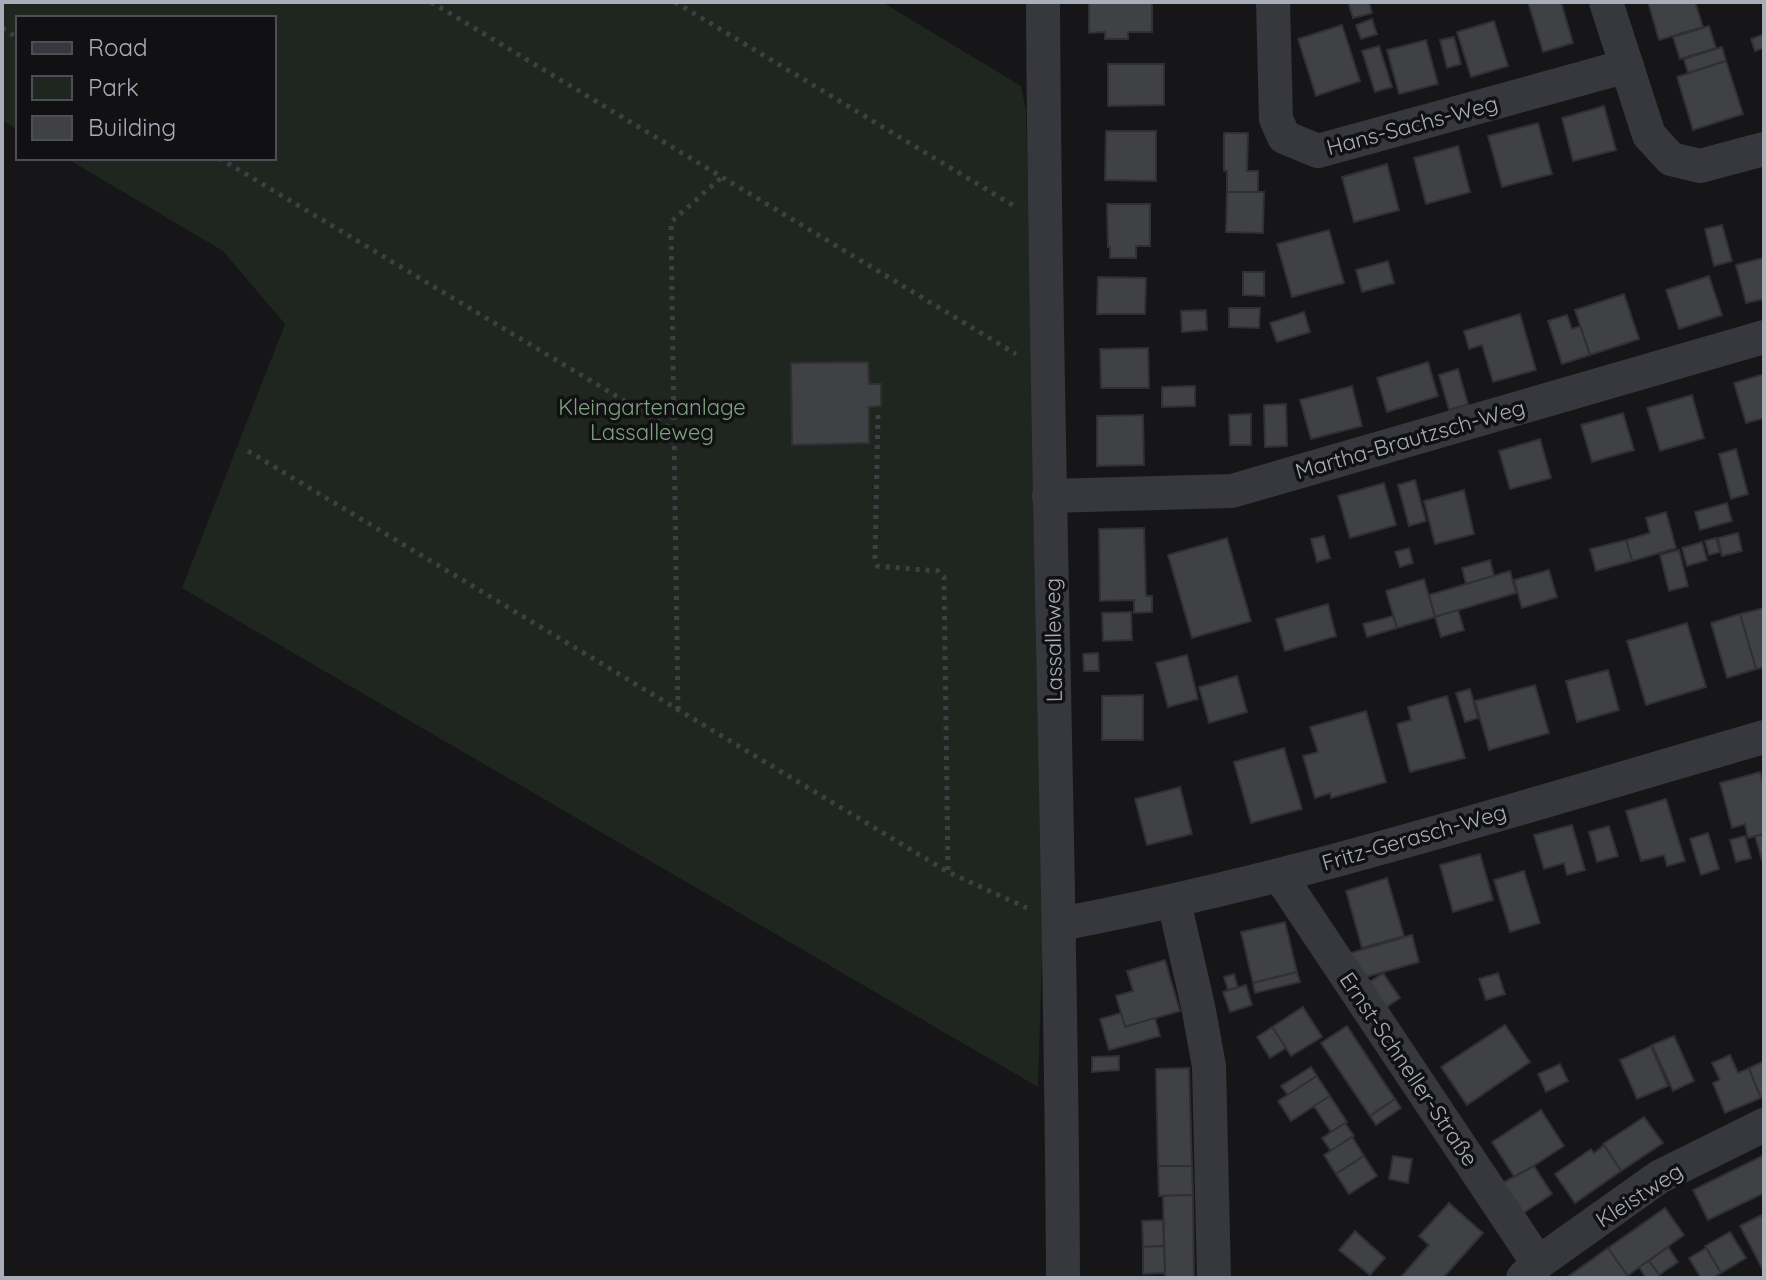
<svg xmlns="http://www.w3.org/2000/svg" width="1766" height="1280" font-family="Quicksand,sans-serif">
	<style>
		.green { fill: #1e261f }
		.building { fill: #404145; stroke: #303034; stroke-width: 2 }
		.lines { fill: none; stroke-linecap: round; stroke-linejoin: round }
		.path { stroke: #3d3f44; stroke-width: 5; stroke-dasharray: 4 6; stroke-linecap: butt }
		.minor { stroke: #37383d; stroke-width: 34 }
		.labels { text-anchor: middle; dominant-baseline: central; stroke-width: 7; stroke-linejoin: round; paint-order: stroke }
		.street-label { font-size: 22px; fill: #a8adb8; stroke: #111113 }
		.park-label { font-size: 22px; fill: #7fa381; stroke: #111113 }
	</style>
	<rect width="100%" height="100%" fill="#161618"/>
	<polygon class="green" points="2,2 882,2 1021,86 1026,110 1043,923 1038,1087 182,588 285,324 223,251 66,158 274,158 274,18 18,18 18,130 2,120"/>
	<g class="building">
		<polygon points="1089,2 1152,2 1152,32 1128,32 1128,39 1105,39 1105,32 1089,33"/>
		<polygon points="1348,2 1369,2 1372,13 1353,18"/>
		<polygon points="1528,2 1561,2 1573,43 1543,52"/>
		<polygon points="1648,2 1695,2 1703,27 1659,40"/>
		<polygon points="1372,19 1377,34 1361,39 1356,25"/>
		<polygon points="1494,21 1508,66 1471,77 1457,32"/>
		<polygon points="1342,25 1360,81 1316,96 1298,39"/>
		<polygon points="1709,26 1716,48 1680,59 1673,37"/>
		<polygon points="1764,34 1764,48 1755,51 1751,39"/>
		<polygon points="1454,37 1461,64 1447,68 1440,40"/>
		<polygon points="1426,40 1438,84 1399,94 1387,50"/>
		<polygon points="1379,46 1392,87 1375,92 1362,51"/>
		<polygon points="1722,47 1726,61 1688,73 1684,59"/>
		<polygon points="1726,61 1743,114 1693,130 1677,77"/>
		<polygon points="1108,64 1164,64 1164,105 1108,106"/>
		<polygon points="1604,106 1616,150 1573,161 1562,118"/>
		<polygon points="1538,123 1552,174 1502,187 1488,136"/>
		<polygon points="1106,131 1156,131 1156,181 1105,180"/>
		<polygon points="1224,133 1248,133 1247,171 1258,171 1258,192 1227,192 1227,171 1224,171"/>
		<polygon points="1458,146 1470,192 1426,204 1414,158"/>
		<polygon points="1387,164 1399,210 1354,222 1342,177"/>
		<polygon points="1227,192 1264,192 1263,233 1226,232"/>
		<polygon points="1107,204 1150,204 1150,246 1136,246 1136,258 1110,258 1110,247 1108,247"/>
		<polygon points="1722,225 1732,261 1714,266 1705,229"/>
		<polygon points="1329,230 1344,283 1292,297 1277,244"/>
		<polygon points="1763,258 1764,299 1746,303 1736,265"/>
		<polygon points="1388,261 1394,283 1362,292 1356,270"/>
		<polygon points="1243,272 1264,272 1264,296 1243,295"/>
		<polygon points="1709,276 1722,315 1679,329 1666,290"/>
		<polygon points="1098,277 1146,278 1145,314 1097,314"/>
		<polygon points="1624,294 1639,339 1590,355 1575,310"/>
		<polygon points="1229,308 1260,308 1259,328 1229,327"/>
		<polygon points="1206,310 1207,330 1182,332 1181,311"/>
		<polygon points="1304,312 1310,332 1277,342 1270,323"/>
		<polygon points="1520,314 1536,370 1493,382 1482,345 1469,349 1464,331"/>
		<polygon points="1567,315 1572,329 1580,326 1590,355 1562,364 1548,321"/>
		<polygon points="1148,348 1149,388 1101,388 1100,349"/>
		<polygon points="868,362 869,384 881,384 881,406 869,407 869,443 792,445 791,363"/>
		<polygon points="1428,362 1438,396 1387,412 1377,378"/>
		<polygon points="1458,369 1468,404 1449,410 1439,375"/>
		<polygon points="1764,374 1764,418 1746,423 1734,383"/>
		<polygon points="1195,386 1195,406 1162,407 1162,387"/>
		<polygon points="1352,386 1362,426 1311,439 1300,400"/>
		<polygon points="1692,395 1704,438 1660,451 1647,408"/>
		<polygon points="1286,404 1287,446 1265,447 1264,405"/>
		<polygon points="1623,413 1634,450 1592,462 1581,425"/>
		<polygon points="1251,414 1251,445 1230,445 1229,415"/>
		<polygon points="1143,415 1144,465 1097,466 1097,416"/>
		<polygon points="1540,439 1551,478 1510,489 1499,451"/>
		<polygon points="1736,449 1748,494 1731,499 1719,454"/>
		<polygon points="1415,480 1426,521 1409,526 1398,485"/>
		<polygon points="1384,483 1396,525 1350,538 1338,496"/>
		<polygon points="1464,490 1474,534 1435,544 1424,501"/>
		<polygon points="1727,503 1732,521 1700,530 1695,512"/>
		<polygon points="1666,512 1676,548 1632,561 1626,540 1650,533 1646,518"/>
		<polygon points="1144,528 1146,596 1152,596 1152,612 1134,613 1134,600 1100,601 1099,529"/>
		<polygon points="1738,533 1742,551 1722,556 1718,538"/>
		<polygon points="1324,536 1330,558 1317,562 1311,539"/>
		<polygon points="1227,538 1251,621 1192,638 1168,555"/>
		<polygon points="1716,538 1720,552 1709,555 1705,541"/>
		<polygon points="1626,540 1632,561 1596,571 1590,549"/>
		<polygon points="1702,542 1707,560 1687,566 1682,548"/>
		<polygon points="1409,548 1413,563 1400,567 1395,552"/>
		<polygon points="1679,550 1688,586 1669,591 1660,555"/>
		<polygon points="1490,560 1494,576 1466,584 1462,568"/>
		<polygon points="1549,570 1557,597 1522,608 1514,580"/>
		<polygon points="1510,571 1516,593 1435,617 1429,595"/>
		<polygon points="1424,579 1435,617 1397,628 1386,591"/>
		<polygon points="1328,604 1336,636 1285,651 1276,619"/>
		<polygon points="1764,608 1764,667 1756,669 1740,614"/>
		<polygon points="1458,610 1464,630 1441,637 1435,617"/>
		<polygon points="1131,612 1132,640 1103,641 1102,613"/>
		<polygon points="1740,614 1756,669 1727,678 1711,623"/>
		<polygon points="1393,616 1397,628 1367,637 1363,624"/>
		<polygon points="1687,623 1706,687 1646,705 1627,641"/>
		<polygon points="1098,653 1099,671 1084,671 1083,654"/>
		<polygon points="1187,655 1198,699 1168,707 1156,663"/>
		<polygon points="1608,670 1619,710 1577,722 1566,681"/>
		<polygon points="1237,676 1247,712 1209,723 1199,687"/>
		<polygon points="1535,685 1549,733 1489,750 1475,701"/>
		<polygon points="1470,689 1478,718 1465,722 1456,693"/>
		<polygon points="1143,695 1143,740 1102,740 1102,696"/>
		<polygon points="1447,696 1465,758 1410,772 1397,724 1411,720 1408,707"/>
		<polygon points="1366,711 1386,782 1331,798 1330,793 1315,798 1303,756 1318,752 1310,727"/>
		<polygon points="1284,748 1302,809 1251,823 1234,762"/>
		<polygon points="1760,772 1764,788 1764,834 1748,838 1745,824 1732,828 1720,783"/>
		<polygon points="1180,787 1192,834 1147,845 1135,799"/>
		<polygon points="1666,799 1685,861 1667,866 1664,855 1641,861 1626,811"/>
		<polygon points="1572,825 1585,870 1567,875 1564,863 1544,869 1534,835"/>
		<polygon points="1609,826 1618,856 1597,862 1589,832"/>
		<polygon points="1708,833 1719,869 1701,875 1690,839"/>
		<polygon points="1764,834 1764,859 1762,860 1755,836"/>
		<polygon points="1745,836 1751,858 1736,862 1730,840"/>
		<polygon points="1480,854 1493,900 1453,912 1440,865"/>
		<polygon points="1524,871 1540,923 1510,932 1494,880"/>
		<polygon points="1387,878 1404,936 1362,948 1346,891"/>
		<polygon points="1285,922 1297,972 1253,983 1241,932"/>
		<polygon points="1412,935 1419,962 1366,977 1350,953"/>
		<polygon points="1165,960 1180,1011 1125,1027 1116,996 1133,991 1127,971"/>
		<polygon points="1297,972 1300,982 1255,993 1253,983"/>
		<polygon points="1383,973 1400,998 1385,1008 1368,983"/>
		<polygon points="1498,973 1505,994 1486,1000 1479,979"/>
		<polygon points="1234,974 1238,988 1228,990 1224,977"/>
		<polygon points="1246,985 1252,1005 1230,1012 1223,992"/>
		<polygon points="1303,1007 1322,1037 1291,1056 1272,1027"/>
		<polygon points="1121,1013 1125,1027 1155,1018 1160,1036 1109,1050 1100,1019"/>
		<polygon points="1505,1025 1530,1062 1467,1105 1441,1067"/>
		<polygon points="1347,1026 1395,1099 1370,1116 1321,1043"/>
		<polygon points="1272,1027 1286,1048 1270,1058 1257,1037"/>
		<polygon points="1674,1036 1694,1081 1673,1091 1652,1045"/>
		<polygon points="1651,1046 1668,1086 1637,1099 1620,1060"/>
		<polygon points="1730,1055 1738,1073 1749,1068 1761,1098 1725,1113 1713,1083 1720,1080 1712,1063"/>
		<polygon points="1119,1056 1119,1070 1092,1072 1092,1057"/>
		<polygon points="1764,1061 1764,1097 1761,1098 1749,1068"/>
		<polygon points="1560,1064 1568,1081 1546,1092 1538,1074"/>
		<polygon points="1311,1067 1317,1076 1288,1095 1281,1086"/>
		<polygon points="1189,1068 1192,1166 1158,1166 1156,1069"/>
		<polygon points="1317,1076 1330,1096 1291,1121 1278,1101"/>
		<polygon points="1330,1096 1347,1122 1331,1132 1314,1106"/>
		<polygon points="1395,1099 1401,1108 1376,1125 1370,1116"/>
		<polygon points="1541,1110 1564,1146 1515,1178 1492,1142"/>
		<polygon points="1644,1117 1663,1143 1621,1171 1603,1144"/>
		<polygon points="1345,1123 1354,1136 1331,1151 1322,1138"/>
		<polygon points="1352,1137 1364,1156 1336,1174 1324,1155"/>
		<polygon points="1604,1145 1621,1171 1575,1203 1555,1174 1591,1149 1594,1153"/>
		<polygon points="1764,1155 1764,1193 1708,1220 1693,1190"/>
		<polygon points="1364,1156 1377,1176 1349,1194 1336,1174"/>
		<polygon points="1393,1156 1412,1159 1408,1183 1389,1179"/>
		<polygon points="1158,1166 1192,1166 1193,1195 1159,1196"/>
		<polygon points="1534,1166 1552,1194 1522,1214 1502,1183"/>
		<polygon points="1193,1195 1194,1278 1165,1278 1163,1196"/>
		<polygon points="1449,1203 1483,1233 1443,1278 1400,1278 1429,1245 1419,1236"/>
		<polygon points="1665,1208 1684,1235 1627,1276 1608,1248"/>
		<polygon points="1761,1215 1764,1220 1764,1272 1740,1226"/>
		<polygon points="1163,1220 1164,1246 1143,1247 1142,1221"/>
		<polygon points="1355,1231 1385,1258 1370,1275 1339,1250"/>
		<polygon points="1730,1232 1746,1258 1721,1273 1705,1246"/>
		<polygon points="1164,1246 1165,1273 1143,1274 1143,1247"/>
		<polygon points="1668,1247 1678,1262 1659,1275 1649,1261"/>
		<polygon points="1608,1248 1629,1278 1566,1278"/>
		<polygon points="1706,1248 1721,1273 1712,1278 1701,1278 1689,1258"/>
		<polygon points="1649,1261 1659,1275 1661,1278 1646,1278 1639,1267"/>
	</g>
	<g class="lines">
		<g class="path">
			<polyline points="431,2 1016,354"/>
			<polyline points="675,2 1014,206"/>
			<polyline points="2,28 18,38"/>
			<polyline points="219,158 673,430"/>
			<polyline points="878,415 875,558 877,566 938,571 944,577 948,871"/>
			<polyline points="248,451 948,872 1027,908"/>
			<polyline points="678,710 671,222 722,177"/>
		</g>
		<g class="minor">
			<path d="M1043,2C1045,427 1061,853 1063,1278"/>
			<polyline points="1273,2 1276,119 1284,137 1318,151 1627,66"/>
			<polyline points="1606,2 1649,135 1671,159 1700,166 1764,149"/>
			<polyline points="1049,496 1232,491 1764,337"/>
			<polyline points="1280,876 1538,1263"/>
			<polyline points="1174,902 1198,1006 1209,1066 1214,1278"/>
			<path d="M1060,924C1299,879 1531,804 1764,737"/>
			<polyline points="1523,1278 1538,1263 1659,1177 1764,1125"/>
		</g>
	</g>
	<g class="labels">
		<g class="street-label">
			<text transform="translate(1412 125) rotate(-15)">Hans-Sachs-Weg</text>
			<text transform="translate(1410 439) rotate(-16)">Martha-Brautzsch-Weg</text>
			<text transform="translate(1053 640) rotate(-91)">Lassalleweg</text>
			<text transform="translate(1414 837) rotate(-16)">Fritz-Gerasch-Weg</text>
			<text transform="translate(1409 1069) rotate(56)">Ernst-Schneller-Straße</text>
			<text transform="translate(1639 1195) rotate(-33)">Kleistweg</text>
		</g>
		<g class="park-label">
			<text x="652" y="407">Kleingartenanlage<tspan x="652" dy="25">Lassalleweg</tspan></text>
		</g>
	</g>
	<rect width="1766" height="1280" fill="none" stroke="#a8adb8" stroke-width="8"/>
	<rect x="16" y="16" width="260" height="144" fill="#111113" stroke="#4d4f55" stroke-width="2"/>
	<rect x="32" y="42" width="40" height="12" fill="#37383d" stroke="#4d4f55" stroke-width="2"/>
	<text x="88" y="56" font-size="24" fill="#a8adb8">Road</text>
	<rect x="32" y="76" width="40" height="24" fill="#1e261f" stroke="#4d4f55" stroke-width="2"/>
	<text x="88" y="96" font-size="24" fill="#a8adb8">Park</text>
	<rect x="32" y="116" width="40" height="24" fill="#404145" stroke="#4d4f55" stroke-width="2"/>
	<text x="88" y="136" font-size="24" fill="#a8adb8">Building</text>
</svg>
